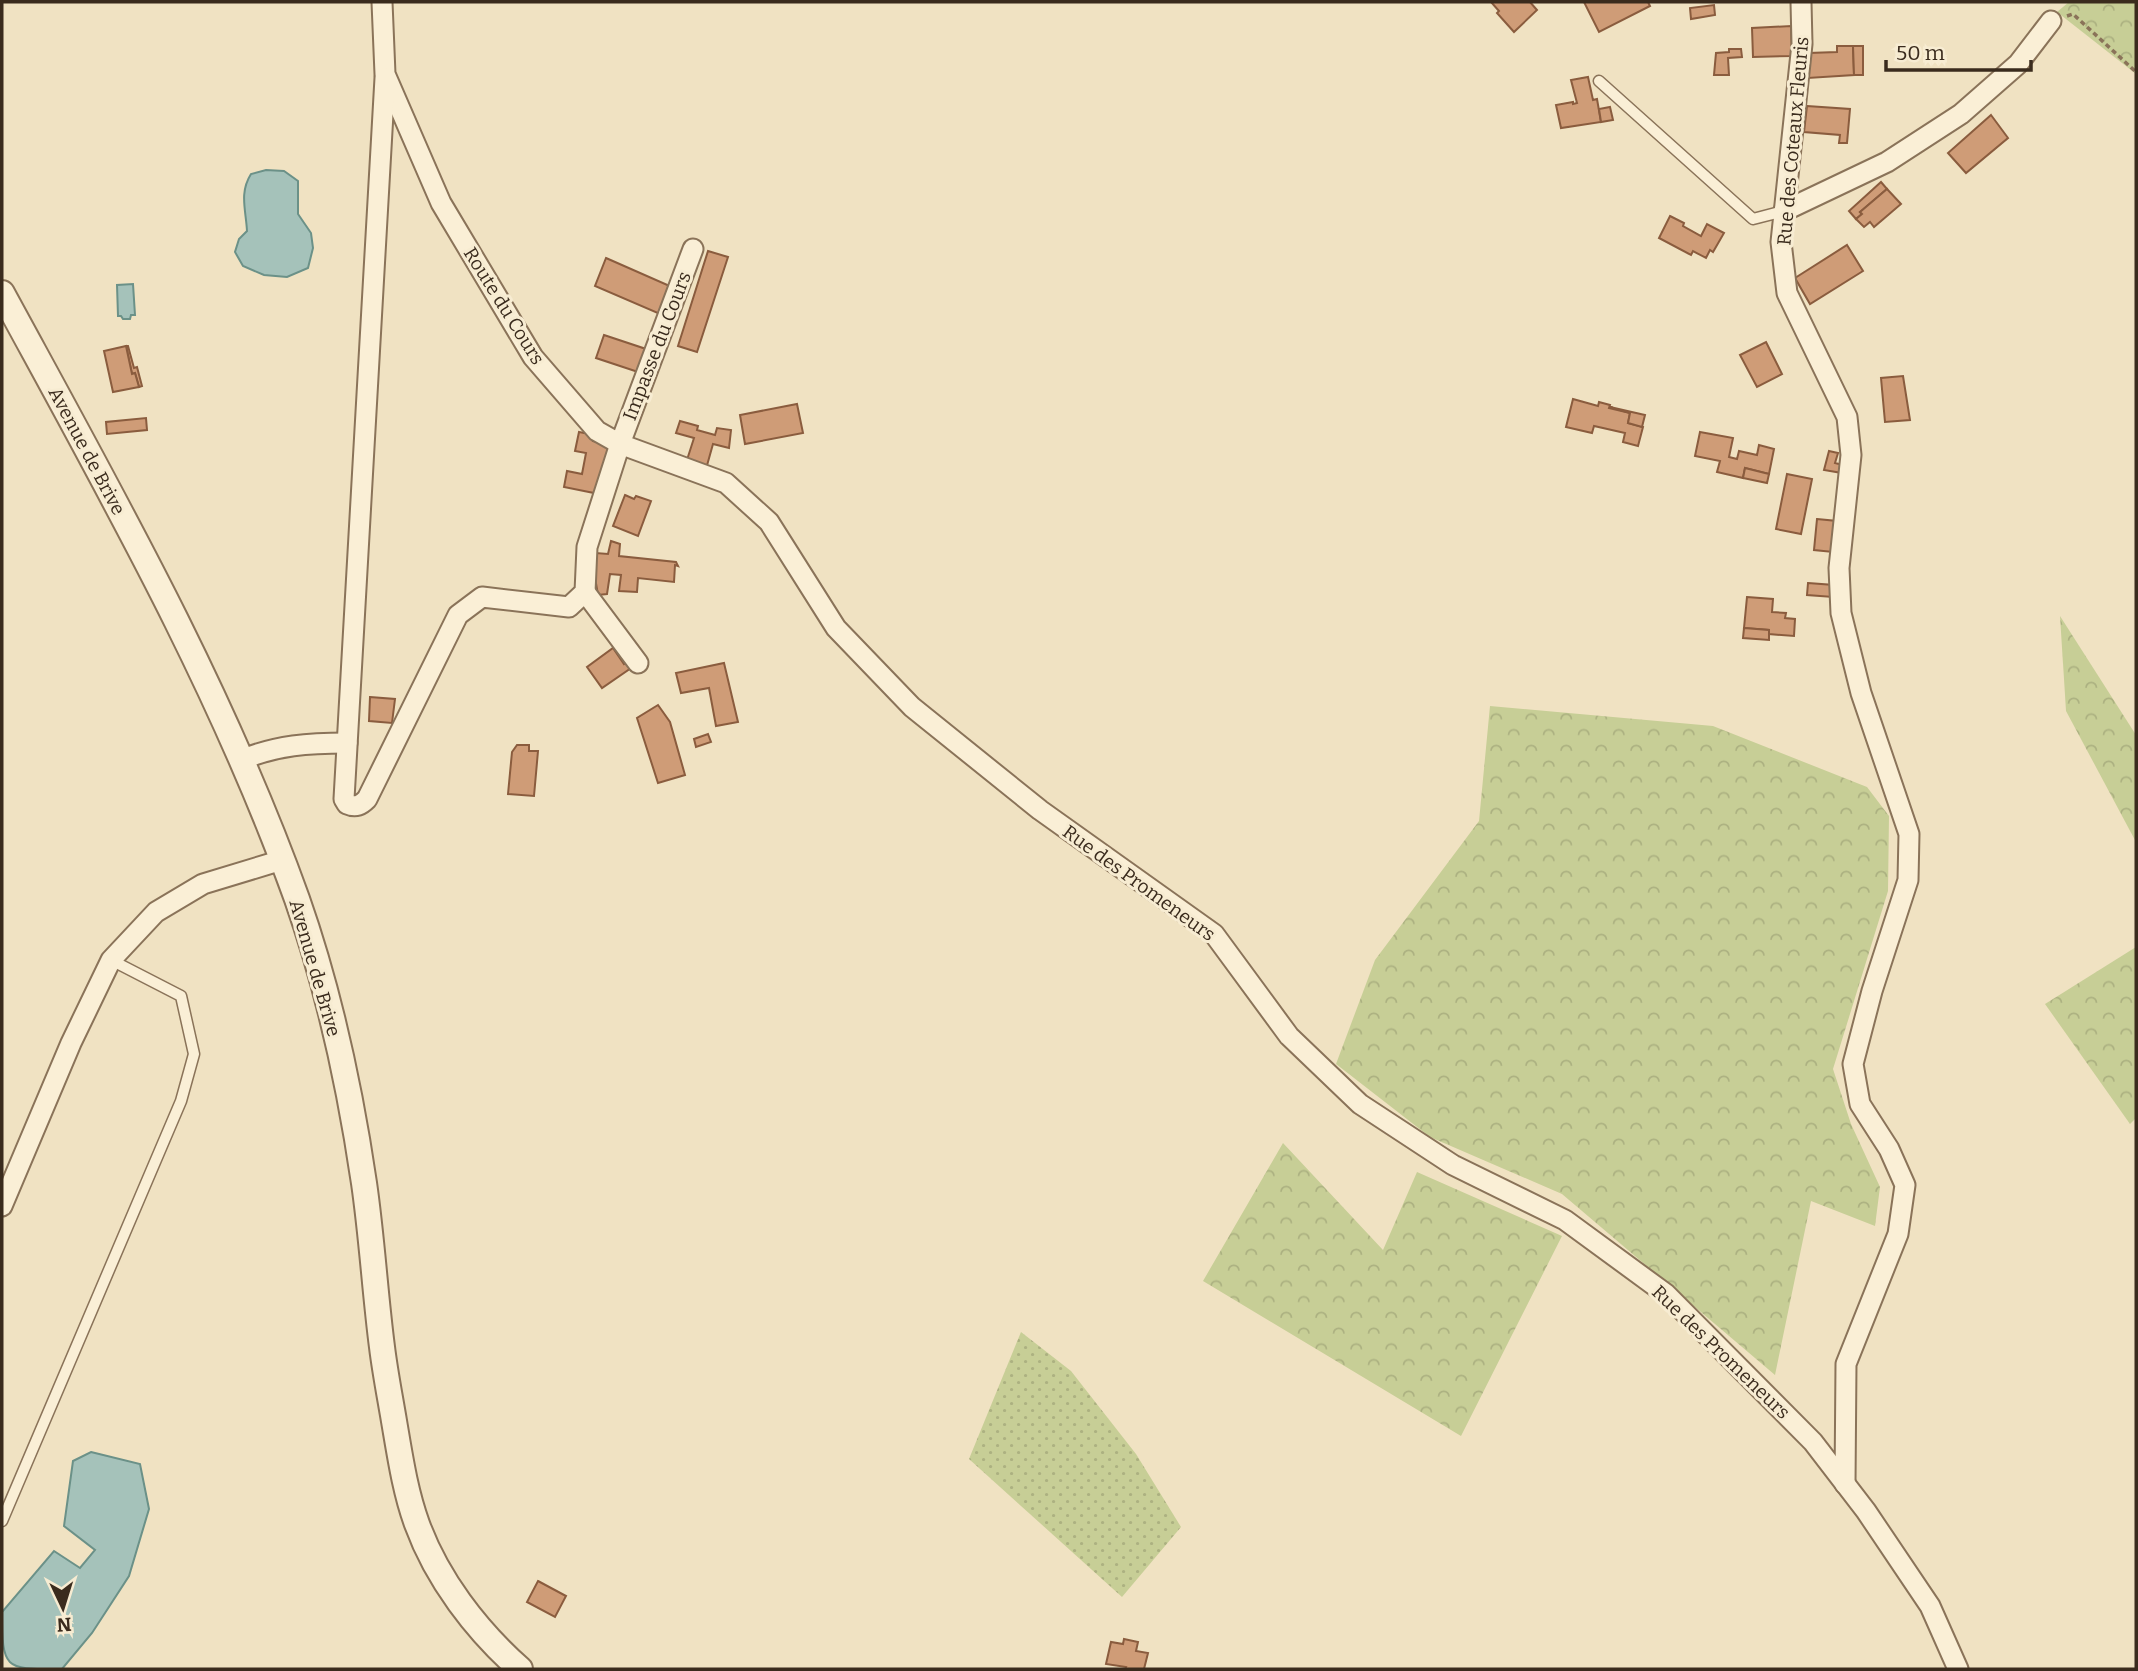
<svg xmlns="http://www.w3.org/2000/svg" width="2138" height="1671" font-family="Bitter,serif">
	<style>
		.forest { fill: url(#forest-crowns) }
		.garden { fill: url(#garden-dots) }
		.water { fill: #a5c2ba; stroke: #6b9188; stroke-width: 2 }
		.building { fill: #cf9c77; stroke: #8a5c3e; stroke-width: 2 }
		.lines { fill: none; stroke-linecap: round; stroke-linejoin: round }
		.service-casing { stroke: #8a7359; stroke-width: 13 }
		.minor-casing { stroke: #8a7359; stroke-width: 23 }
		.tertiary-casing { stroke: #8a7359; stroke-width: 28 }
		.path { stroke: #8a7359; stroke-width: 3.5; stroke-dasharray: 5 3.5; stroke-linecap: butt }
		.service { stroke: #faefd6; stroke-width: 10 }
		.minor { stroke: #faefd6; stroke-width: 19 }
		.tertiary { stroke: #faefd6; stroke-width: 24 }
		.labels { text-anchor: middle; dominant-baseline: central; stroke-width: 6; stroke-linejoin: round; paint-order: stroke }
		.street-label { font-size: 19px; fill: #3a2b1d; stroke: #f7ecd2 }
	</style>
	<defs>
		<pattern id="forest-crowns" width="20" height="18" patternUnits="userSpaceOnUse" patternTransform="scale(1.75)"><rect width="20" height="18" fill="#c7ce96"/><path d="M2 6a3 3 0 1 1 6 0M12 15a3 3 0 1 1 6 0" fill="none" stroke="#acb181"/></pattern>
		<pattern id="garden-dots" width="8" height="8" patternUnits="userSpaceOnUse" patternTransform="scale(1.75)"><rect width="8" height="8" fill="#c7ce96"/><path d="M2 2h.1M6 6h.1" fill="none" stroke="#acb181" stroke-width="1.8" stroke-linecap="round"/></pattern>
	</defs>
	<rect width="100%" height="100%" fill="#f0e2c2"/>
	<g class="forest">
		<polygon points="2069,2 2136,2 2136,74 2057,12"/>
		<polygon points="2060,616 2136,735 2136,842 2066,711"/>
		<polygon points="1490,706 1713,726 1867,787 1889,816 1888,891 1833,1069 1851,1124 1880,1187 1875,1226 1811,1201 1775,1375 1562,1194 1430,1137 1336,1064 1375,960 1479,821"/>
		<polygon points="2136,947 2136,1118 2130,1124 2045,1004"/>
		<polygon points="1283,1143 1383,1250 1417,1172 1562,1236 1461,1436 1203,1281"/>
	</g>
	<polygon class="garden" points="1021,1332 1071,1371 1136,1454 1181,1527 1122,1597 969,1459"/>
	<g class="water">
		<path d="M266,170L284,171L298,181V214L311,233L313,248L308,268L287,277L264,275L243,266L235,252L239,239L247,231C246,210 239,193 251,174Z"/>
		<polygon points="133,284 135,315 131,315 130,319 123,319 121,316 118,316 117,285"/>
		<path d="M91,1452L140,1464L149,1509L129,1576L92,1633L62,1669C5,1669 2,1671 2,1612L54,1551L80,1568L95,1550L64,1526L73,1461Z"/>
	</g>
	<g class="building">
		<polygon points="1491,2 1530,2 1537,10 1514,32 1497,13 1499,11"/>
		<polygon points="1584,2 1648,2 1650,6 1599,32"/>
		<polygon points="1714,5 1715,15 1691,19 1690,8"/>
		<polygon points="1791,26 1792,56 1753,57 1752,28"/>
		<polygon points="1837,46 1853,46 1854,75 1808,78 1809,53 1837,52"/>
		<polygon points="1853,46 1863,46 1863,75 1854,75"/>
		<polygon points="1729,49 1741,49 1742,57 1728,58 1729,75 1714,75 1716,53 1729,52"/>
		<polygon points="1588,77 1593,100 1597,99 1601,122 1561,128 1556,105 1573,102 1573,104 1577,103 1571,80"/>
		<polygon points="1807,106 1850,109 1847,143 1839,143 1840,135 1804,132"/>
		<polygon points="1610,107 1613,120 1601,122 1599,109"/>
		<polygon points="1991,115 2008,138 1966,173 1948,153"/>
		<polygon points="1881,182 1887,189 1860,212 1862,214 1856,219 1849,211"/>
		<polygon points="1887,189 1901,204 1874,227 1870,222 1864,227 1856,219 1862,214 1860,212"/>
		<polygon points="1670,216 1684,223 1683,226 1701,236 1707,224 1724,233 1713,252 1710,250 1706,258 1693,251 1691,255 1659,238"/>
		<polygon points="1847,245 1863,271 1810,304 1795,278"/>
		<polygon points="708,251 728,257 697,352 678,346"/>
		<polygon points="606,258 672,287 660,314 595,286"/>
		<polygon points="604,335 646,349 638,372 596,358"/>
		<polygon points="1766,342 1782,374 1757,387 1740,355"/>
		<polygon points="126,346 128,346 134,368 137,367 142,386 139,387 135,373 132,374"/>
		<polygon points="126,346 132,374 135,373 139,387 113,392 104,351"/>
		<polygon points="1903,376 1910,420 1885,422 1881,378"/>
		<polygon points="1573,399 1598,406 1599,402 1610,405 1609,408 1630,413 1628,423 1643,427 1638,446 1623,442 1625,433 1594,426 1592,433 1566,427"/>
		<polygon points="797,404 803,433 745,444 740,415"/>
		<polygon points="1610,407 1645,415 1642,427 1628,423 1630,413"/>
		<polygon points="146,418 147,430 107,434 106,422"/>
		<polygon points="680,421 698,426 697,430 715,435 717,428 731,430 729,448 713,444 706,469 686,463 694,438 676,433"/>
		<polygon points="579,432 595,435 593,441 609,445 599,494 564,487 567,471 582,474 586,453 575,451"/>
		<polygon points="1700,432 1733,438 1729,457 1737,459 1739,451 1757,455 1759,445 1774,449 1769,474 1745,468 1743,478 1717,472 1720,461 1695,456"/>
		<polygon points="1829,451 1838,453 1835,463 1843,465 1842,473 1824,470"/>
		<polygon points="1745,468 1769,474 1767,483 1743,478"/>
		<polygon points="1787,474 1812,479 1801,534 1776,529"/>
		<polygon points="625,495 634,499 636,496 651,501 638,536 613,526"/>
		<polygon points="1817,519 1837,521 1833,552 1814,550"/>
		<polygon points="611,541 620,544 619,556 676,562 678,566 675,565 674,582 638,578 637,592 619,591 621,575 610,574 607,594 598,595 594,572 596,553 608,554"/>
		<polygon points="1808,583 1834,585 1833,597 1807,595"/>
		<polygon points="1747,597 1773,599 1772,612 1786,613 1785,618 1795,619 1794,636 1769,634 1769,630 1744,628"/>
		<polygon points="1744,628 1769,630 1769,640 1743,638"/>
		<polygon points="613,648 624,664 630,660 634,666 602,688 587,667"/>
		<polygon points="724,663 738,722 716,726 709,688 681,693 676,673"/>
		<polygon points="370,697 395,699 392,723 369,721"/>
		<polygon points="658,705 670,722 685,775 658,783 637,718"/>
		<polygon points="708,734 711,742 696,747 694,739"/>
		<polygon points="517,745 529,745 529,751 538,751 534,796 508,794 512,752"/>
		<polygon points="538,1581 566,1596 555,1617 527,1602"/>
		<polygon points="1124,1639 1138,1642 1136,1651 1148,1653 1144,1669 1125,1669 1126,1667 1106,1664 1111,1642 1123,1644"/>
	</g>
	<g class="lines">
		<g class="service-casing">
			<g id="service">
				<polyline points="1599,81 1753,219 1784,211"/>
				<polyline points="2,1521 181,1101 194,1054 181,996 111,960"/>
			</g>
		</g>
		<g class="minor-casing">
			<g id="minor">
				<polyline points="382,2 385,74 441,203 533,357 597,431 620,444 726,483 769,522 836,628 912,707 1040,810 1214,934 1289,1036 1360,1104 1453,1165 1565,1220 1666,1294 1813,1442 1866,1511 1930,1606 1958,1669"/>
				<polyline points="1801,2 1802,44 1781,242 1787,293 1847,417 1851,455 1839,568 1841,613 1861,693 1909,834 1908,880 1872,991 1853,1064 1860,1104 1889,1149 1905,1185 1898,1234 1846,1364 1845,1484"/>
				<path d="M385,78L344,799L347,804C356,808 361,805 367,799L458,615L482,597L569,607L585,592L587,547L620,444L693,249"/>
				<polyline points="1784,211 1887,162 1961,114 2018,64 2051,21"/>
				<polyline points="585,592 638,663"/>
				<path d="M241,760C277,745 309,743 347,743"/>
				<polyline points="2,1206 71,1043 111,960 156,912 203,884 282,860"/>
			</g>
		</g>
		<g class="tertiary-casing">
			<path id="tertiary" d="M2,293C109,490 221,687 297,899C329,990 350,1088 364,1183C372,1238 375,1293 382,1347C385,1372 390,1397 394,1421C400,1456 405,1491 417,1524C437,1579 476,1630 520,1669"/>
		</g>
		<polyline class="path" points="2067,16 2073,14 2136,72"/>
		<use href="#service" class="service"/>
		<use href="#minor" class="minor"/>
		<use href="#tertiary" class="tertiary"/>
	</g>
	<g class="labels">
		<g class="street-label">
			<text transform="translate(1793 141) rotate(-85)">Rue des Coteaux Fleuris</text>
			<text transform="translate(504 306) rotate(58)">Route du Cours</text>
			<text transform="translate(657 346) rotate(-69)">Impasse du Cours</text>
			<text transform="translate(87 451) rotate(62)">Avenue de Brive</text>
			<text transform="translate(1139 883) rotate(36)">Rue des Promeneurs</text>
			<text transform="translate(315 968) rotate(74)">Avenue de Brive</text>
			<text transform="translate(1721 1352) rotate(44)">Rue des Promeneurs</text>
		</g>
	</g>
	<rect width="2138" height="1671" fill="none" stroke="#3a2b1d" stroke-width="7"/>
	<g transform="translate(63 1608) rotate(176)" stroke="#f7ecd2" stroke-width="5" paint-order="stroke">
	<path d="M0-5L12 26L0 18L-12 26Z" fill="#3a2b1d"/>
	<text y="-10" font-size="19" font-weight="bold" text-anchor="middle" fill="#3a2b1d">N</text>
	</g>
	<path d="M1886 60v10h145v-10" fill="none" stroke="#3a2b1d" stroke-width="3.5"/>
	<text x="1896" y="60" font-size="21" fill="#3a2b1d" stroke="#f7ecd2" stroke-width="5" paint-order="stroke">50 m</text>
</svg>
